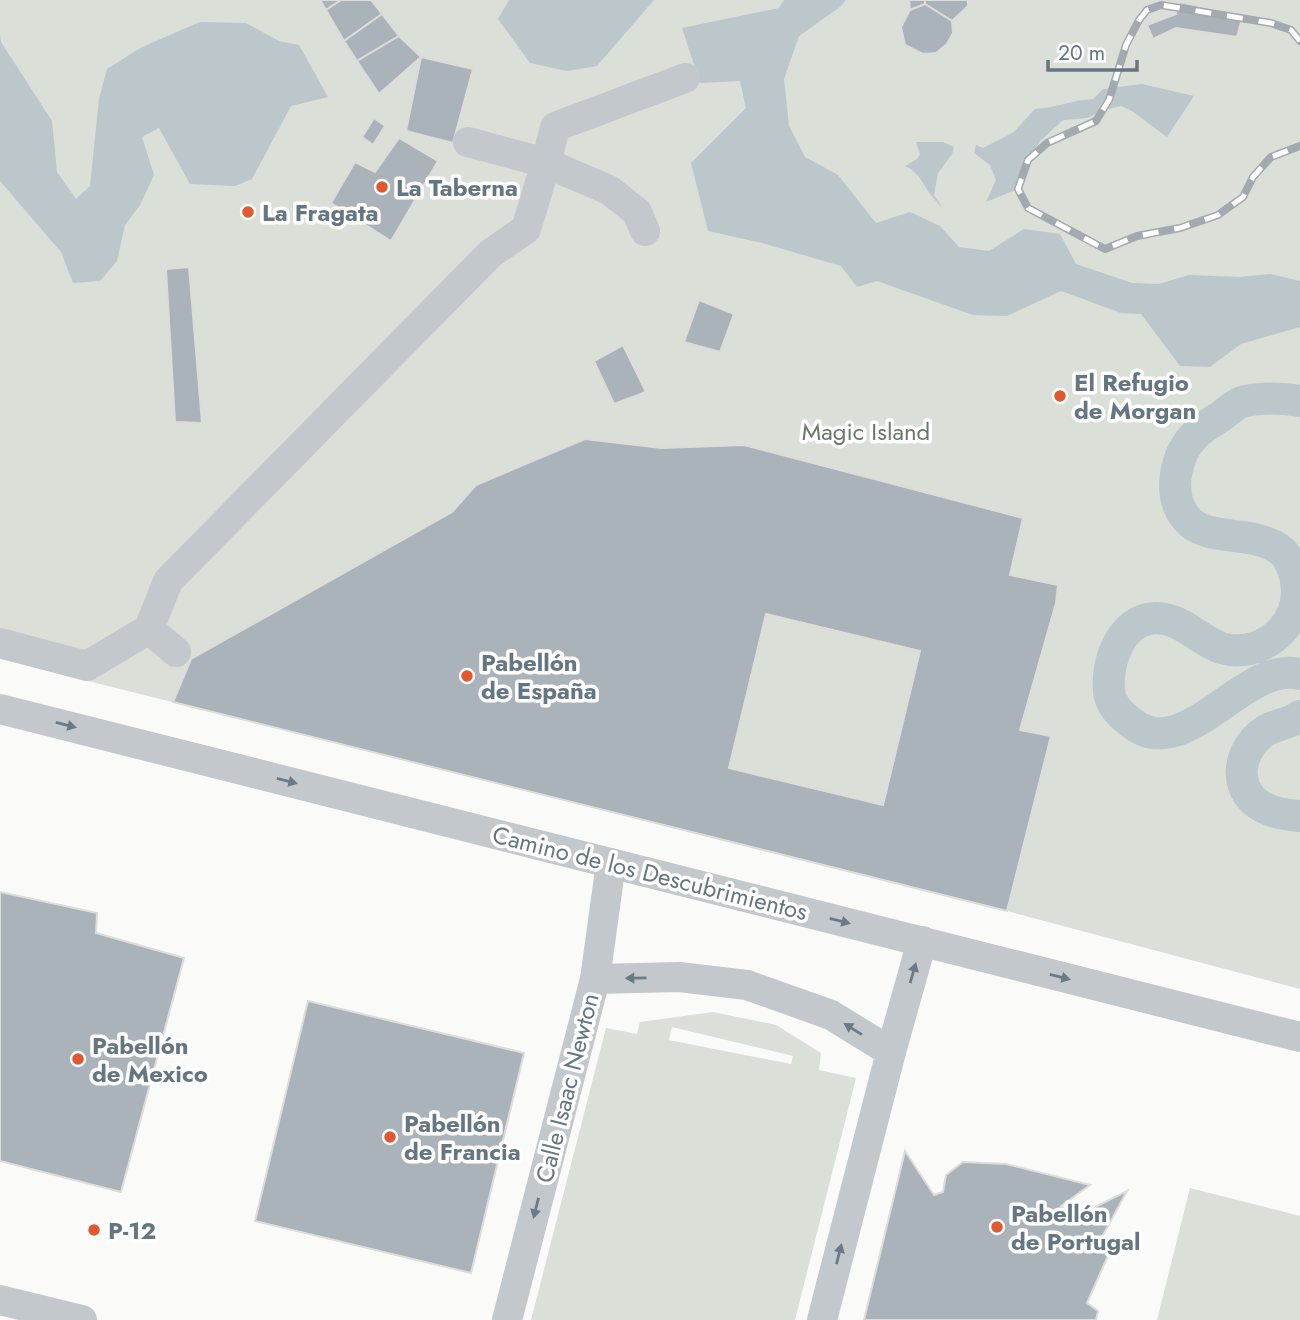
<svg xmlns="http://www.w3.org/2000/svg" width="1300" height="1320" font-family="Jost,sans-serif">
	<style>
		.green { fill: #dadfd7; fill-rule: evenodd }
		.water { fill: #bbc7cb }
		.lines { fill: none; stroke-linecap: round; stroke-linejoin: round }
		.canal { stroke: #bbc7cb; stroke-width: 32 }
		.building { fill: #aab3b9; stroke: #dcdcda; stroke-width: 2; fill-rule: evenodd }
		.minor { stroke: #c3c8cc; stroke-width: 30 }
		.rail-casing { stroke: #a2aab0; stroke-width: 8 }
		.rail { stroke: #fff; stroke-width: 5; stroke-dasharray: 16; stroke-linecap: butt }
		.oneway { fill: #6a7a87 }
		.poi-dot { fill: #e4572e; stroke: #fff; stroke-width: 2.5 }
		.labels { text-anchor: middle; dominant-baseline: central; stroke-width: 7; stroke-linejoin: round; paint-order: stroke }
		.poi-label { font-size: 24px; font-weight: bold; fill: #657683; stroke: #fff; text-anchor: start }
		.park-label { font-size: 24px; fill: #687a64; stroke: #fff }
		.street-label { font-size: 24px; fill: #657683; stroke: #fff }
	</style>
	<rect width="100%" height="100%" fill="#fafaf8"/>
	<g class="green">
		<polygon points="0,0 1300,0 1300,989 1007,911 0,659"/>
		<path d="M713,1012L776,1025L821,1053L819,1070L856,1078L795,1320H531L606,1028L637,1034L640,1022ZM672,1027L793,1056L791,1064L669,1040Z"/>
		<polygon points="1190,1188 1300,1216 1300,1320 1157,1320"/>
	</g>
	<g class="water">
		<polygon points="509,0 654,0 597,66 567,71 530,63 498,19"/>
		<polygon points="784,0 846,0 840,7 799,36 784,79 789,126 805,157 838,175 876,223 910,212 940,226 959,247 989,251 1024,229 1060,234 1076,264 1132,283 1159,284 1189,275 1240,277 1270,274 1300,281 1300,327 1241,344 1210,367 1180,366 1141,314 1121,313 1061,291 1007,316 973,315 877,281 857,287 841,266 762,243 708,231 691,163 746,108 740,81 700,83 682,28 779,8"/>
		<polygon points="200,22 246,23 279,41 299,45 328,97 291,106 252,179 235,186 190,184 159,128 142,137 154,175 140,205 125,225 117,261 100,281 73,283 61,252 0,181 0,34 1,42 52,121 57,172 76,199 90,186 99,99 107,69 142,47"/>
		<path d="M1142,84L1194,96L1167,137L1132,111L1121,106L1104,110L1087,118L1063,120L1040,141L1028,160L1018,189L986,202L996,180L990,165L974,153L976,145L983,148L1014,132L1035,109C1055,108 1073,100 1093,99L1103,89Z"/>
		<path d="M916,142H943L954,147L952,154L938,173L934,195L943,209C938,203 932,197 928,191C921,180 918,172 905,166L917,159L920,154Z"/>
	</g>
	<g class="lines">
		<g class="canal">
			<path d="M1300,401C1281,398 1261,397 1242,402C1235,404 1227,412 1220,417C1212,422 1202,428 1195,435C1175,455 1167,495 1186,518C1206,543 1250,529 1279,549C1291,557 1297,577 1297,591C1297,630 1258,659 1221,648C1201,641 1186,623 1165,619C1124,611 1106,659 1109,691C1110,704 1119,713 1129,721C1185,769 1242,660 1300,674"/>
			<path d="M1300,716C1289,725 1272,724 1261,734C1241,751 1233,781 1254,801C1266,812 1285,815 1300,816"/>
		</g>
	</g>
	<g class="building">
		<polygon points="320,0 341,0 326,10"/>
		<polygon points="341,0 371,0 382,14 344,41 326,10"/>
		<polygon points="909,0 925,0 925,4 910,10"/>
		<polygon points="925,0 968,0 968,6 952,21 925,4"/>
		<polygon points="1179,2 1243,15 1237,37 1176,28 1153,39 1147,25 1176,14"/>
		<polygon points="925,4 952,21 953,33 947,44 936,53 923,54 905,45 901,27 910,10"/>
		<polygon points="382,14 399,36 357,61 344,41"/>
		<polygon points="399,36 421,57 379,94 357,61"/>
		<polygon points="421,57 473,69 453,143 406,131"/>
		<polygon points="374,118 385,126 373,145 362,137"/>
		<polygon points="399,138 438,161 391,241 331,203 355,162 375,172"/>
		<polygon points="189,267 202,423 175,422 166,269"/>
		<polygon points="699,300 734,314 720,352 684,342"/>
		<polygon points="623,345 646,392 614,404 594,361"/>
		<path d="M585,439L662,448L744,445L1023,518L1010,575L1058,585L1056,603L1020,730L1051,736L1007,911L173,702L191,659L452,512L476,485ZM766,614L920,651L883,805L729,768Z"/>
		<polygon points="0,892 97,913 96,933 184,958 121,1192 0,1161"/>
		<polygon points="308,1001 524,1053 471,1273 255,1221"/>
		<polygon points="905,1151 934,1195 943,1192 946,1175 963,1162 1006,1164 1090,1185 1061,1206 1075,1217 1127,1191 1102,1237 1115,1240 1087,1303 1098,1311 1096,1320 864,1320"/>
	</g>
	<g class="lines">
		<g class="minor">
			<polyline points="645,231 637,212 609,190 546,163 555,127 685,78"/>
			<polyline points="149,629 176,652"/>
			<polyline points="0,643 87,666 149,629 168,581 490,254 526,229 546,163 468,142"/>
			<polyline points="0,709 1300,1037"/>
			<polyline points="595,979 611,863"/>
			<polyline points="891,1052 922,941"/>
			<polyline points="0,1300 82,1320"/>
			<polyline points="507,1320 595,979 679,977 747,985 831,1015 891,1052 822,1320"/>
		</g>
		<g class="rail-casing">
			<polyline id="rail" points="1300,41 1291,30 1271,23 1161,5 1147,10 1139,20 1126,45 1109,100 1096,121 1047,143 1028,160 1018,189 1028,208 1105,249 1137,236 1180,228 1218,215 1243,197 1253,177 1271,157 1300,146"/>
		</g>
		<use href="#rail" class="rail"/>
	</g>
	<defs><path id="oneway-solid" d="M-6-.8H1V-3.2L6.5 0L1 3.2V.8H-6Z" transform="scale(1.75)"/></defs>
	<g class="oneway">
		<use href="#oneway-solid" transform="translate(66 725) rotate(14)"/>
		<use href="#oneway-solid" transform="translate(287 781) rotate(14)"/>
		<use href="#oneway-solid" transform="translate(840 921) rotate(14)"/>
		<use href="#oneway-solid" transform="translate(913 973) rotate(-74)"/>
		<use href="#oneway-solid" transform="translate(1060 977) rotate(14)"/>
		<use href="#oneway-solid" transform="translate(636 978) rotate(179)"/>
		<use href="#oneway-solid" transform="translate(853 1029) rotate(-148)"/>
		<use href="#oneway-solid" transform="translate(536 1208) rotate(104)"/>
		<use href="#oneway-solid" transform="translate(839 1254) rotate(-76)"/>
	</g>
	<g class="poi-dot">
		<circle cx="382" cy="187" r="7"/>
		<circle cx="248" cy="212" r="7"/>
		<circle cx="1060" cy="396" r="7"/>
		<circle cx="467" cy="676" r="7"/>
		<circle cx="78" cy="1059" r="7"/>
		<circle cx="390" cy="1137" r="7"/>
		<circle cx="997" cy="1227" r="7"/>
		<circle cx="94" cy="1230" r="7"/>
	</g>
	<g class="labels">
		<g class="poi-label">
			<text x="396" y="187">La Taberna</text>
			<text x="262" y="212">La Fragata</text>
			<text x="1074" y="382">El Refugio<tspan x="1074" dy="28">de Morgan</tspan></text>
			<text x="481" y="662">Pabellón<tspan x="481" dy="28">de España</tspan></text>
			<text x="92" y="1045">Pabellón<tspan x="92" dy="28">de Mexico</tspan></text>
			<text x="404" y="1123">Pabellón<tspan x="404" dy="28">de Francia</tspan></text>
			<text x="1011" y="1213">Pabellón<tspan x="1011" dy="28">de Portugal</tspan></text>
			<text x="108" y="1230">P-12</text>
		</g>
		<g class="park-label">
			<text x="866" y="431">Magic Island</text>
		</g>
		<g class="street-label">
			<text transform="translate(650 873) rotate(14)">Camino de los Descubrimientos</text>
			<text transform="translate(567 1088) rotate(-76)">Calle Isaac Newton</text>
		</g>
	</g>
	<path d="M1048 60v10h89v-10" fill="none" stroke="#657683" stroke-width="3.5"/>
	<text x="1058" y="60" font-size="21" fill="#657683" stroke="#ffffff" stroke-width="5" paint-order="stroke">20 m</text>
</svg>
